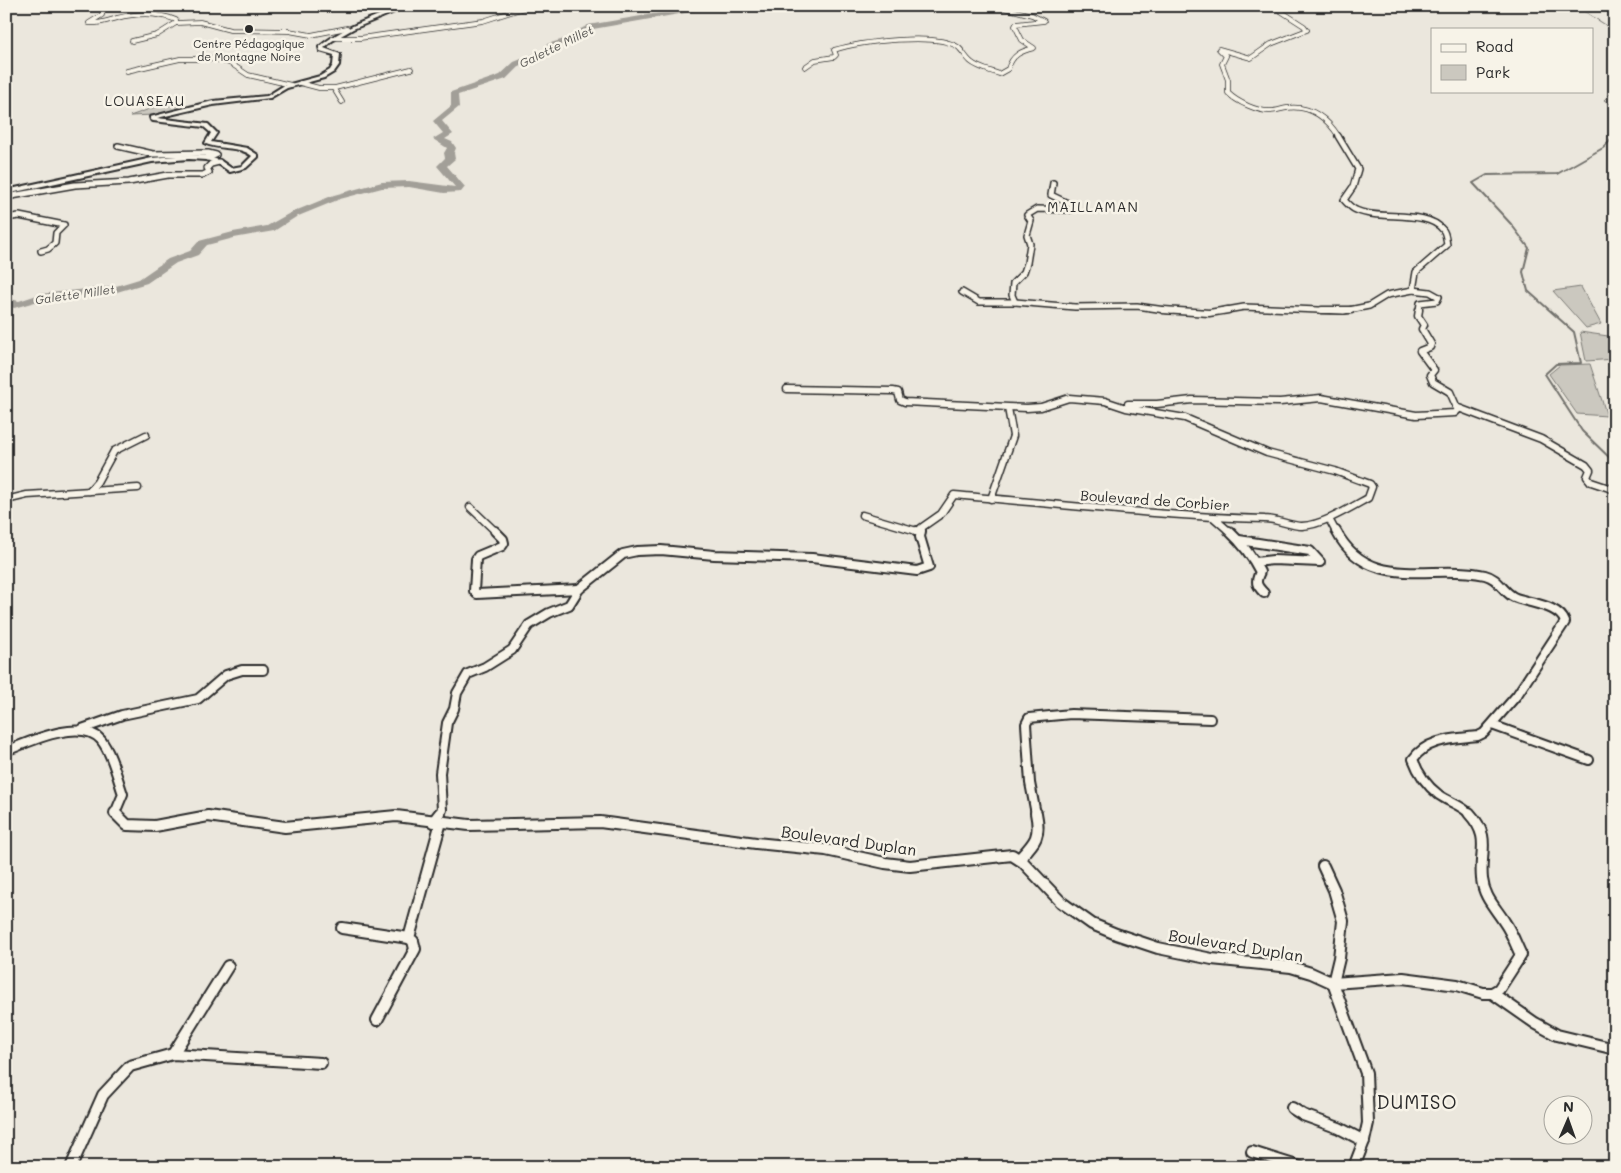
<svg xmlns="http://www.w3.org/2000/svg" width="1621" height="1173" font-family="Mali,sans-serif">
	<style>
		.green { fill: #cbc8bf; stroke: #7b7a75 }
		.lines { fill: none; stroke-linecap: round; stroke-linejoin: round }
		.stream-far1 { stroke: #72716c; stroke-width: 1 }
		.stream { stroke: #72716c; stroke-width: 2 }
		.river { fill: #a29f98; fill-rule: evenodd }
		.street-far4-casing { stroke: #2b2b2b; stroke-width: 5.5 }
		.street-far3-casing { stroke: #2b2b2b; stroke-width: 8 }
		.street-far2-casing { stroke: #2b2b2b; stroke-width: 9 }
		.street-far1-casing { stroke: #2b2b2b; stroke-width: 12 }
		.street-casing { stroke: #2b2b2b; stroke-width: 14 }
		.secondary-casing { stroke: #2b2b2b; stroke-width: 4 }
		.street-far4 { stroke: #f7f3e8; stroke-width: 4 }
		.street-far3 { stroke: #f7f3e8; stroke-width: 5 }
		.street-far2 { stroke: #f7f3e8; stroke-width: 6 }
		.street-far1 { stroke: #f7f3e8; stroke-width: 8 }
		.street { stroke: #f7f3e8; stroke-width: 10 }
		.secondary { fill: #f7f3e8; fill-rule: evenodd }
		.poi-dot { fill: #2b2b2b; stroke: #f7f3e8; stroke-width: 2 }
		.labels { text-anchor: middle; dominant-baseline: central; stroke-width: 5; stroke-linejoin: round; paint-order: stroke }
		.far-poi-label { font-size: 11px; fill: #2b2b2b; stroke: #f7f3e8 }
		.far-water-label { font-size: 12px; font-style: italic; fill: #555451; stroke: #f7f3e8 }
		.far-quarter-label { font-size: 14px; letter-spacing: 1px; fill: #2b2b2b; stroke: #f7f3e8 }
		.street-label { font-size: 14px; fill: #2b2b2b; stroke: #f7f3e8 }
		.near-street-label { font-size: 16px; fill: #2b2b2b; stroke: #f7f3e8 }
		.near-quarter-label { font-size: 19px; letter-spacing: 1px; fill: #2b2b2b; stroke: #f7f3e8 }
	</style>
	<rect width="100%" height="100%" fill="#ebe7dd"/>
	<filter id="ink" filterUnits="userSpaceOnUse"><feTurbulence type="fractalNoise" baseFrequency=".02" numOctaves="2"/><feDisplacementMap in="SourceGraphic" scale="10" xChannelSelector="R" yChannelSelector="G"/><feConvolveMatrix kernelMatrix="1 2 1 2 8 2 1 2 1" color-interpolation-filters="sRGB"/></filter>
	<g filter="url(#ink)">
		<g class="green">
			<polygon points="161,105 185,105 188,107 154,115 130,116"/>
			<polygon points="1581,287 1601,324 1586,328 1553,291"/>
			<polygon points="1580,332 1615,337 1615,359 1586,361"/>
			<polygon points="1590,364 1607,416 1577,414 1549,374 1560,365"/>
		</g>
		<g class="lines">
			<g class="stream-far1">
				<polyline points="1576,6 1615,31"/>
				<polyline points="1615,92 1611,93 1604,100 1615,107"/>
			</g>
			<polyline class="stream" points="1615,136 1603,148 1557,174 1487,175 1473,183 1511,224 1529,248 1523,272 1528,291 1574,332 1581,363 1556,364 1545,374 1582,431 1615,463"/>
			<polygon class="river" points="700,6 741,6 738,8 702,10 593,29 586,33 585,38 553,47 552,52 520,65 506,79 458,95 459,107 442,121 453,134 445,139 452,142 456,148 454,153 455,159 447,166 465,187 461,192 444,193 409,187 382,188 340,199 296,217 274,231 234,238 207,245 198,255 176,263 147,283 117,292 42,300 14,308 6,305 6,298 19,301 40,294 116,286 139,279 168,259 190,251 199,241 233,232 267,226 290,213 334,195 382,182 409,181 455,187 437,166 445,158 444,153 447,148 433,139 443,133 433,121 451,106 451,92 500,75 514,62 546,49 547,44 578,35 579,30 588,25"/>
			<g class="street-far4-casing">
				<g id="street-far4">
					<path d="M103,6L102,15L89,23C99,24 107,21 117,18C137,13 156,12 176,20V23L200,22L230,30L289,31L311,35L347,28"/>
					<path d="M1273,6L1304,26L1307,30L1271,44L1251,58L1219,49L1226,56L1222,64L1228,80V93C1237,102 1258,112 1271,111C1276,111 1281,109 1287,108C1310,105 1327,118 1339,137"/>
					<polyline points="1308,6 1316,6"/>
					<polyline points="333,38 360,38 483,21 530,6"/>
					<polyline points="132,41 157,35 176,23"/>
					<path d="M805,67L815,60L834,57L836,55L834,50C860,42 936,32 958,47C963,51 966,58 971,62C978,68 991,71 999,74L1008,69C1012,55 1021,51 1034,48L1022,40L1015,26L1016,24L1044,21L1032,15L996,6"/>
					<polyline points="127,71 180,59 213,59 230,63 248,75 291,85"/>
					<polyline points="300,83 319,88 335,88 411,69"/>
					<polyline points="334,89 342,102"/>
				</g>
			</g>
			<g class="street-far3-casing">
				<g id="street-far3">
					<path d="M1338,136L1358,169L1353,187L1344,200C1348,204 1351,208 1356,210C1379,221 1428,209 1443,230C1446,233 1446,240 1447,245L1416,272L1413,290L1387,295L1369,306L1344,311"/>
					<polyline points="118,146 153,154 208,153 216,155 207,158"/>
					<polyline points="6,197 75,185 129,182 168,175 203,175 209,172 207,168 211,164 219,162"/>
					<polyline points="6,218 19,216 64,225 56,233 55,243 48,249 41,251"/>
					<polyline points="1413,290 1430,292 1439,297 1437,301 1420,303 1419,311"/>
					<polyline points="962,292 979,302 1015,302 1075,307 1137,306 1172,311"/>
					<polyline points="1015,302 1012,295 1013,283 1024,272 1027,263 1030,244 1027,235 1031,221 1027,215 1037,209 1071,210 1072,205 1051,195 1053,183"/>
					<polyline points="1221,311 1244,307 1343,311"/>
				</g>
			</g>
			<g class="street-far2-casing">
				<g id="street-far2">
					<polyline points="1163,310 1209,313 1228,310"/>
					<polyline points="1322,310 1351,310"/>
					<path d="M787,389L893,391L898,392L900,400L905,402L1027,408L1041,407L1069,398L1105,401L1126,408L1185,418L1267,453L1335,471L1370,484L1372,487L1368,498C1350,508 1323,525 1302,526C1290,526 1277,519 1265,519C1161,516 1057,504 954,495L941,514L921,528V532"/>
					<polyline points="1128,404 1157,404 1192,400 1280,402 1321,398 1416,415 1455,413 1458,410 1450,392 1433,382 1430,375 1434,370 1420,351 1430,347 1431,344 1422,329 1424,325 1418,316 1419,310"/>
					<polyline points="1456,407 1541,439 1586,465 1590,470 1587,477 1591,482 1615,490"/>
					<polyline points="89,491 97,482 114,451 146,435"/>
					<polyline points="991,499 1013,436 1008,408"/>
					<polyline points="6,500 27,495 138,488"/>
					<polyline points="470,507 496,532"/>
					<polyline points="862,515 920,532"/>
					<polyline points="1214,518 1230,532"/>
					<polyline points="1329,519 1336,532"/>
				</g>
			</g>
			<g class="street-far1-casing">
				<g id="street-far1">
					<polyline points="495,531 503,539 504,543 502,546 478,556 476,559 474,591 477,594 579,589"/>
					<polyline points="917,531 920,532"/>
					<path d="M1229,531C1242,543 1252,556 1260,572C1255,582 1256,585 1264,593"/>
					<path d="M1336,531C1369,593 1431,563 1485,575C1498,578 1502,590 1512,596C1515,598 1519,599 1523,600C1536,604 1560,607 1565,622L1517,695L1484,733L1478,736C1454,739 1428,738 1413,759C1418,773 1426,785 1439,795C1449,802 1461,805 1470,814"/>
					<polyline points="1239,540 1310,551 1320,562 1273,560 1256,562"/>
					<polyline points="1492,725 1589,760"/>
					<polyline points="82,729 122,715 198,699 226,675 242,670 263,670"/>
					<path d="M6,751C29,742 81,717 101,740C112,754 117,777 123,794L115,813L116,814"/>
					<polyline points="439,814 442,810 440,773 447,723 454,709 457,693 468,674 485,667 512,650 529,625 549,613 569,605 579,589 623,554 637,551 661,550 714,555 812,558 917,571 929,567 920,537 921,531"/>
					<polyline points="1036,814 1030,783 1026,724 1029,718 1071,714 1210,719"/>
				</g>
			</g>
			<g class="street-casing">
				<g id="street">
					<path d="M115,813L127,825L155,826L208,816L285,827L396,816L469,825L600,822L756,843L826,850L885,863L910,866L1012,855L1023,862L1061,902L1092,924L1116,934L1158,948L1212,959L1291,967L1311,973L1333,983L1403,978L1457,985L1483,993H1492L1499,989L1521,955C1516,945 1512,933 1505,923C1496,908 1484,898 1482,879C1479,851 1492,838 1469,813"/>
					<polyline points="433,822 440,813"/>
					<path d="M1019,859C1035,842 1041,837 1036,813"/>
					<polyline points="1323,866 1334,890 1343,921 1339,958 1333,983 1366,1073 1368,1123 1364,1141 1354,1167"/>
					<polyline points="342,928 409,938"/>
					<polyline points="1492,993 1535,1023 1557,1035 1615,1049"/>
					<polyline points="377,1020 415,949 413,941 409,938 441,822"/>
					<polyline points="173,1054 228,966"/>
					<polyline points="1292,1108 1303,1115 1339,1128 1364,1141"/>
					<polyline points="1252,1152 1300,1167"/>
					<polyline points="71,1167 103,1095 130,1066 173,1054 321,1063"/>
				</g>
			</g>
			<g class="secondary-casing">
				<path id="secondary" d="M402,6H409L353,29L332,41L324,48L340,54L339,65L334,72L324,78L287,88L270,98L213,105L157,118L208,124L217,133L211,142L247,148L258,155V157L246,168L230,172L217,163L206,160L189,159L152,162L6,194V190L152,158L189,155L207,156L221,161L231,168L242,166L252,156C240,146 221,150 206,144L205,143L211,133L204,127L153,121L151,120L150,117L213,101L267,96L283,86L320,76L330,70L333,65L334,55L320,51L319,47C344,26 373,18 402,6Z"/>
			</g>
			<use href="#street-far4" class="street-far4"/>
			<use href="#street-far3" class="street-far3"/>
			<use href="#street-far2" class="street-far2"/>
			<use href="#street-far1" class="street-far1"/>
			<use href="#street" class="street"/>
			<use href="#secondary" class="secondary"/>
		</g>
	</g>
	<circle class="poi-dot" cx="249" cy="29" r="5"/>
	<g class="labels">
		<g class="far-poi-label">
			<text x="249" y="43">Centre Pédagogique<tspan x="249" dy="13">de Montagne Noire</tspan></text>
		</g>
		<g class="far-water-label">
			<text transform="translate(556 46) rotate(-26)">Galette Millet</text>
			<text transform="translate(75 294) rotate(-8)">Galette Millet</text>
		</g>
		<g class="far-quarter-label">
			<text x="145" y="100">LOUASEAU</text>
			<text x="1093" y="206">MAILLAMAN</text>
		</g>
		<g class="street-label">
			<text transform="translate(1155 500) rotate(4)">Boulevard de Corbier</text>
		</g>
		<g class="near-street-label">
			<text transform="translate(849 840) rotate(8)">Boulevard Duplan</text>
			<text transform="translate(1236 945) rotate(9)">Boulevard Duplan</text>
		</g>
		<g class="near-quarter-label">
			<text x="1417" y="1101">DUMISO</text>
		</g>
	</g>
	<rect width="1621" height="1173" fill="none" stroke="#f7f3e8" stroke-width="25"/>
	<rect x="12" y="12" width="1596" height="1148" fill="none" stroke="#2b2b2b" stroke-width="2" filter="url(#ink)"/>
	<rect x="1431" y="28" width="162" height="65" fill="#f7f3e8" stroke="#a5a39c"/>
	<rect x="1441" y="44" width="25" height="8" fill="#f7f3e8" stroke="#a5a39c"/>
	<text x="1476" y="52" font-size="15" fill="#2b2b2b">Road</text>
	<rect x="1441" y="65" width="25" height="15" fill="#cbc8bf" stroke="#a5a39c"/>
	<text x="1476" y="78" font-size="15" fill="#2b2b2b">Park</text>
	<g transform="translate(1568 1120) rotate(2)"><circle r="24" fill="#f7f3e8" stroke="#a5a39c"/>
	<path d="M0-4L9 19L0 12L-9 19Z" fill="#2b2b2b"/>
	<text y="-8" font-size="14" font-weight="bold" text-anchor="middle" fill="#2b2b2b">N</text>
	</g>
</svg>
